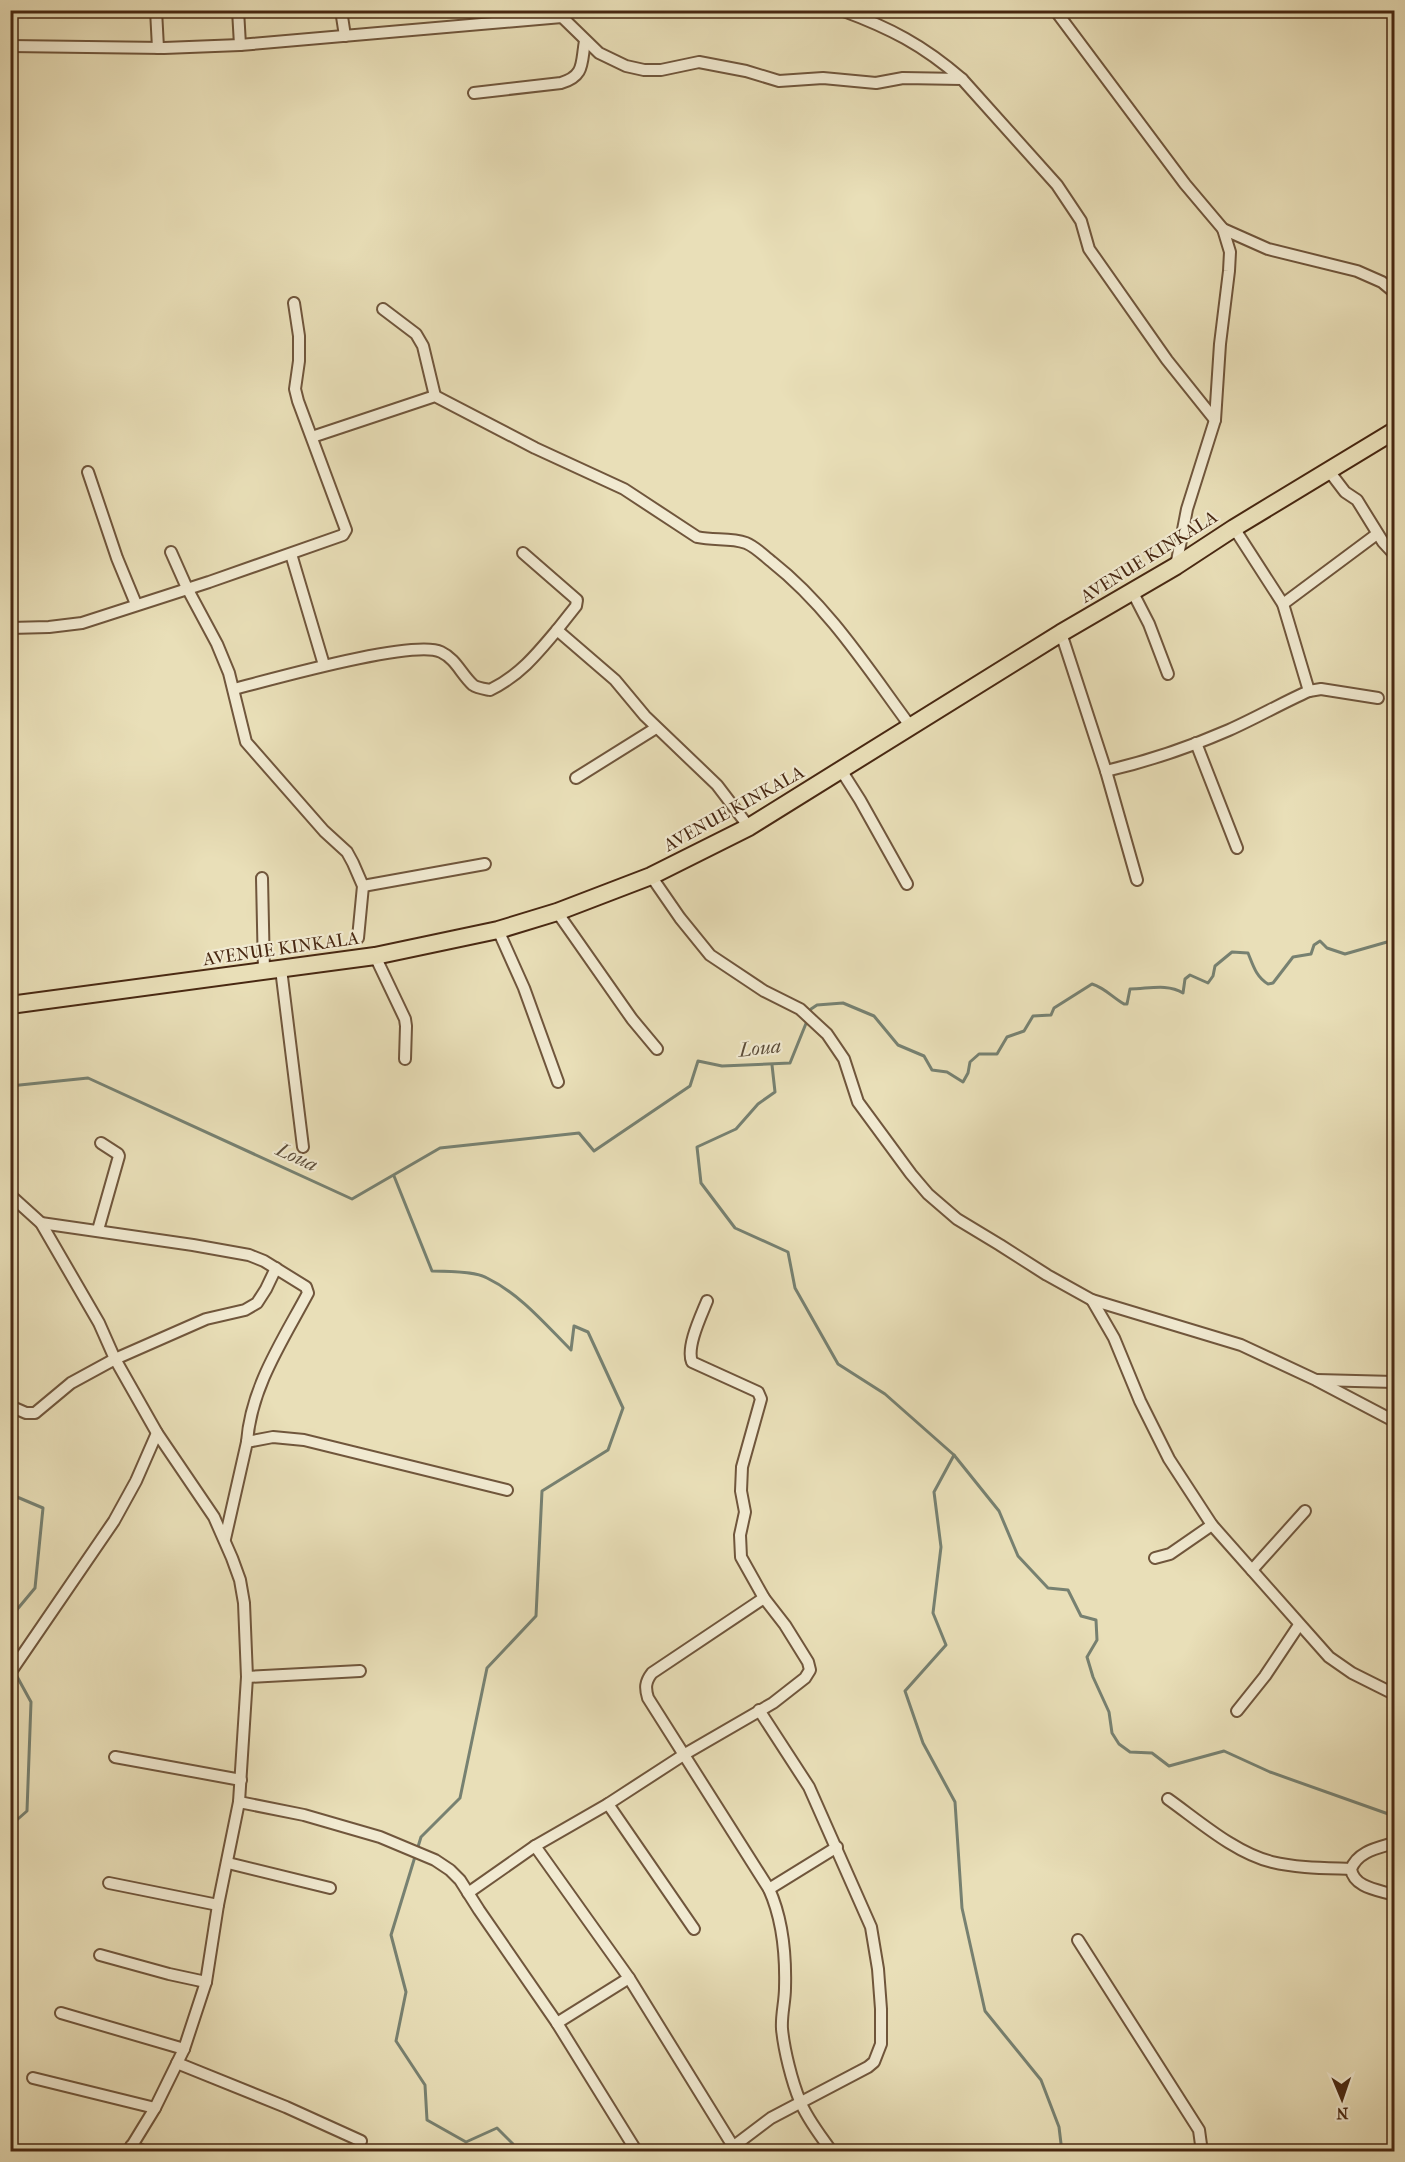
<svg xmlns="http://www.w3.org/2000/svg" width="1405" height="2162" font-family="'IM FELL French Canon',serif">
	<style>
		.lines { fill: none; stroke-linecap: round; stroke-linejoin: round }
		.stream { stroke: #778171; stroke-width: 3 }
		.minor-casing { stroke: #70563c; stroke-width: 14 }
		.primary-casing { stroke: #482812; stroke-width: 20 }
		.minor { stroke: #f1ead1; stroke-width: 10 }
		.primary { stroke: #e9dfb8; stroke-width: 16 }
		.labels { text-anchor: middle; dominant-baseline: central; stroke-width: 4.5; stroke-linejoin: round; paint-order: stroke }
		.street-label { font-size: 18px; fill: #482812; stroke: #f1ead1 }
		.water-label { font-size: 20px; font-style: italic; fill: #5c4d3a; stroke: #f1ead1 }
	</style>
	<rect width="100%" height="100%" fill="#e9dfb8"/>
	<filter id="stains"><feTurbulence type="fractalNoise" baseFrequency=".00333" numOctaves="4"/><feColorMatrix values="0 0 0 0 .2 0 0 0 0 .09 0 0 0 0 .02 0 0 0 .5 -.17"/></filter>
	<radialGradient id="worn" r=".72"><stop offset=".6" stop-color="#630" stop-opacity="0"/><stop offset="1" stop-color="#630" stop-opacity=".3"/></radialGradient>
	<g class="lines">
		<g class="stream">
			<path d="M809,1015L811,1009L817,1005L843,1003L874,1016L898,1045L924,1056L932,1070L947,1072L963,1082L968,1073L970,1062L979,1054H997L1007,1037L1024,1031L1033,1016L1051,1015L1054,1008L1092,984C1105,988 1112,997 1124,1004H1127L1130,989C1148,989 1167,983 1183,993L1185,979L1190,975L1208,983L1213,976L1215,966L1232,952L1248,953C1253,965 1256,977 1268,984L1273,983L1293,957L1311,954L1314,945L1320,941L1327,948L1345,954L1394,940"/>
			<polyline points="772,1065 775,1092 758,1104 736,1129 697,1147 701,1183 735,1228 788,1252 795,1288 838,1364 885,1394 954,1455 934,1492 941,1547 933,1613 946,1645 905,1691 923,1743 955,1802 962,1908 985,2011 1041,2080 1059,2127 1062,2152"/>
			<polyline points="10,1086 88,1078 352,1199 440,1148 579,1133 594,1151 690,1086 698,1061 722,1066 790,1063 807,1021"/>
			<path d="M394,1176L432,1271C446,1271 475,1271 487,1278C520,1294 545,1324 571,1350L574,1326L588,1332L623,1408L608,1450L542,1491L536,1616L487,1668L460,1798L421,1837L391,1935L406,1992L396,2041L425,2085L427,2120L466,2142L497,2128L513,2144L511,2152"/>
			<polyline points="954,1455 999,1511 1018,1556 1048,1588 1068,1590 1081,1616 1096,1620 1097,1640 1087,1657 1093,1677 1109,1712 1112,1733 1119,1744 1130,1752 1152,1753 1169,1766 1224,1751 1270,1772 1394,1816"/>
			<polyline points="10,1494 43,1508 35,1588 10,1618"/>
			<polyline points="10,1826 27,1811 31,1702 14,1671"/>
		</g>
		<g class="minor-casing">
			<g id="minor">
				<polyline points="156,10 158,48"/>
				<polyline points="238,10 240,45"/>
				<polyline points="341,10 345,36"/>
				<polyline points="550,10 562,17 599,53 626,66 644,70 661,70 699,62 746,71 779,81 823,78 876,83 903,78 962,79 1057,185 1081,221 1089,249 1167,360 1215,420"/>
				<path d="M841,10C890,28 923,45 962,79"/>
				<polyline points="1055,10 1185,184 1223,229 1268,249 1357,271 1382,282 1394,292"/>
				<polyline points="10,46 164,48 240,45 562,17"/>
				<path d="M474,93L561,83C585,76 581,63 585,41"/>
				<polyline points="383,309 416,334 423,346 435,396"/>
				<path d="M312,437L435,396L535,448L624,489L697,537C714,541 730,537 746,543C756,547 764,556 772,562C829,607 868,669 911,727"/>
				<polyline points="1329,471 1345,492 1357,500 1383,542 1394,554"/>
				<polyline points="88,472 117,558 136,604"/>
				<polyline points="171,552 187,588 217,644 229,673 246,742 324,831 347,852 353,863 363,886 358,938"/>
				<polyline points="523,553 577,600 576,606 557,630"/>
				<polyline points="291,554 324,665"/>
				<polyline points="1176,566 1187,509 1215,420 1220,344 1229,271 1230,252 1223,229"/>
				<polyline points="1132,591 1149,624 1168,674"/>
				<polyline points="1283,604 1377,534"/>
				<polyline points="10,628 49,627 82,623 209,582 343,535 346,530 298,401 295,389 299,361 299,336 294,303"/>
				<polyline points="1061,633 1106,771 1137,880"/>
				<path d="M234,689C270,680 413,639 441,652C456,659 461,674 473,685C477,688 485,689 490,690C519,676 537,654 557,630L615,680L645,716L717,785L749,827"/>
				<polyline points="1309,691 1321,689 1378,698"/>
				<polyline points="1196,743 1237,848"/>
				<polyline points="841,770 860,800 907,884"/>
				<path d="M1106,771C1149,761 1190,747 1229,730C1256,718 1282,703 1309,691L1283,604L1234,528"/>
				<polyline points="576,778 656,728"/>
				<polyline points="651,876 680,918 710,955 764,991 800,1009 827,1034 844,1059 858,1102 911,1174 928,1194 957,1219 1000,1245 1047,1275 1092,1300 1241,1345 1316,1380 1394,1421"/>
				<polyline points="262,878 264,972"/>
				<polyline points="363,886 485,864"/>
				<polyline points="557,912 632,1019 657,1049"/>
				<polyline points="498,930 524,988 558,1082"/>
				<polyline points="375,956 405,1019 406,1026 405,1059"/>
				<polyline points="281,969 303,1147"/>
				<polyline points="10,1195 41,1223 99,1323 115,1359 157,1433 214,1517 232,1558 240,1580 244,1603 247,1677 239,1802 218,1905 206,1982 184,2049 155,2108 128,2152"/>
				<path d="M41,1223L193,1245L249,1255L264,1261L306,1287L308,1293C283,1340 251,1387 247,1442"/>
				<polyline points="98,1230 119,1156 118,1154 101,1143"/>
				<polyline points="1092,1300 1114,1338 1140,1401 1169,1459 1212,1525 1329,1657 1352,1673 1394,1694"/>
				<polyline points="1317,1380 1394,1382"/>
				<polyline points="10,1406 26,1413 35,1413 71,1383 115,1359 206,1319 245,1310 257,1303 266,1289 276,1268"/>
				<polyline points="225,1539 247,1442 273,1437 304,1440 507,1490"/>
				<polyline points="1155,1558 1170,1554 1212,1525"/>
				<polyline points="1252,1570 1305,1511"/>
				<path d="M764,1598L652,1673C645,1682 645,1688 648,1698L769,1889C783,1920 786,1953 785,1988C785,2002 781,2015 782,2029C784,2050 792,2082 800,2101C807,2119 821,2136 832,2152"/>
				<polyline points="10,1673 114,1521 136,1481 157,1433"/>
				<polyline points="247,1677 360,1671"/>
				<polyline points="1237,1711 1265,1676 1299,1625"/>
				<polyline points="115,1757 241,1780"/>
				<path d="M1168,1799C1199,1821 1235,1853 1272,1862C1297,1868 1325,1868 1351,1869"/>
				<polyline points="239,1802 304,1815 380,1837 435,1860 450,1870 460,1880 479,1910 557,2023 637,2152"/>
				<polyline points="608,1804 694,1929"/>
				<path d="M1394,1843C1378,1848 1358,1851 1351,1869C1354,1888 1379,1890 1394,1895"/>
				<polyline points="535,1846 629,1978 736,2151"/>
				<polyline points="228,1863 330,1888"/>
				<polyline points="109,1883 218,1905"/>
				<polyline points="769,1889 837,1847"/>
				<path d="M468,1893L535,1846L608,1804L685,1754L773,1703L805,1678L810,1670L808,1662L785,1625L764,1598L741,1557L740,1535L745,1512L741,1491L742,1467L761,1399L758,1392L692,1362C686,1347 701,1316 707,1301"/>
				<polyline points="1078,1940 1199,2130 1202,2152"/>
				<polyline points="100,1955 169,1974 206,1982"/>
				<polyline points="61,2013 184,2049"/>
				<polyline points="557,2023 629,1978"/>
				<polyline points="177,2063 286,2107 361,2141"/>
				<polyline points="33,2078 155,2108"/>
				<polyline points="131,2146 146,2152"/>
				<polyline points="726,2152 771,2118 868,2067 874,2062 881,2044 881,2009 878,1969 871,1927 809,1787 759,1710"/>
			</g>
		</g>
		<g class="primary-casing">
			<polyline id="primary" points="10,1005 375,956 498,930 557,912 651,876 749,827 1061,633 1176,566 1234,528 1394,431"/>
		</g>
		<use href="#minor" class="minor"/>
		<use href="#primary" class="primary"/>
	</g>
	<g class="labels">
		<g class="street-label">
			<text transform="translate(1149 557) rotate(-32)">AVENUE KINKALA</text>
			<text transform="translate(734 809) rotate(-29)">AVENUE KINKALA</text>
			<text transform="translate(281 949) rotate(-8)">AVENUE KINKALA</text>
		</g>
		<g class="water-label">
			<text transform="translate(760 1048) rotate(-6)">Loua</text>
			<text transform="translate(297 1157) rotate(25)">Loua</text>
		</g>
	</g>
	<rect width="1405" height="2162" fill="none" stroke="#e9dfb8" stroke-width="36"/>
	<rect x="12" y="12" width="1381" height="2138" fill="none" stroke="#482812" stroke-width="3"/>
	<rect x="18" y="18" width="1369" height="2126" fill="none" stroke="#482812" stroke-width="1.5"/>
	<g transform="translate(1342 2099) rotate(178)" stroke="#f1ead1" stroke-width="4.5" paint-order="stroke">
	<path d="M0-4.5L10 22L0 15L-10 22Z" fill="#482812"/>
	<text y="-9" font-size="16" font-weight="bold" text-anchor="middle" fill="#482812">N</text>
	</g>
	<rect width="100%" height="100%" filter="url(#stains)"/>
	<rect width="100%" height="100%" fill="url(#worn)"/>
</svg>
